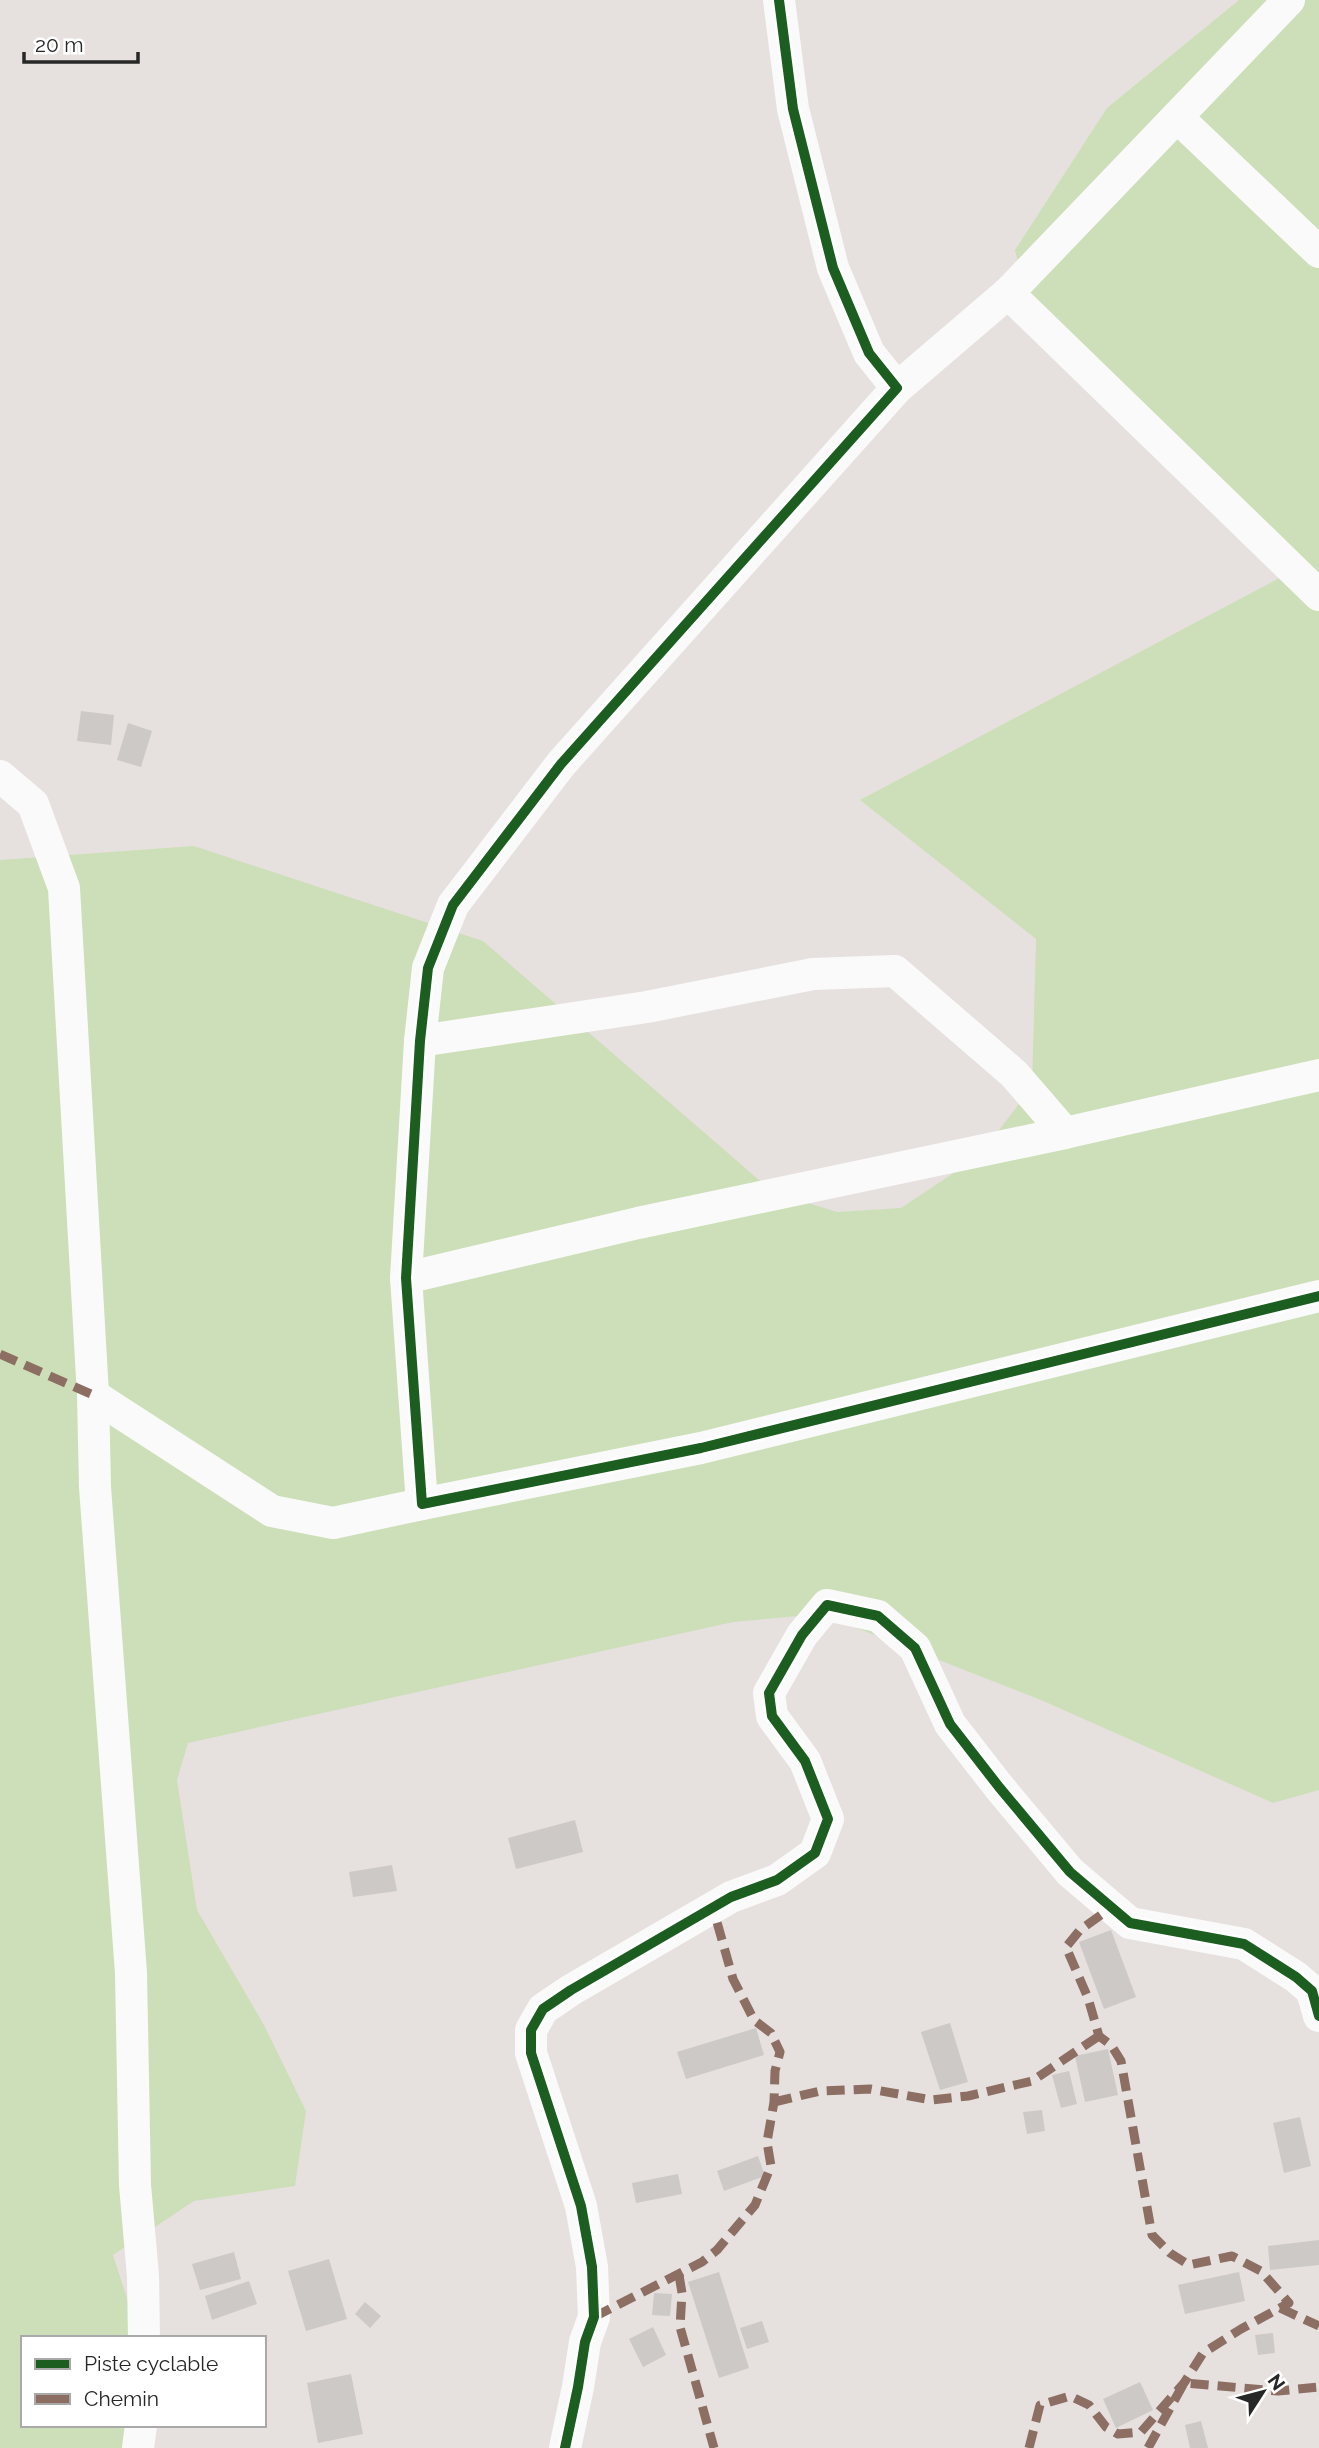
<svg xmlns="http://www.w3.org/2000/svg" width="1319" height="2448" font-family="Raleway,sans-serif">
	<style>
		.green { fill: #cddfb8 }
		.building { fill: #ccc9c7 }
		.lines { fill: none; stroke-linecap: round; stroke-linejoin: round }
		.street { stroke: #fbfafa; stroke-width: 32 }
		.quiet { stroke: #8d6e63; stroke-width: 9; stroke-dasharray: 18 9; stroke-linecap: butt }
		.cycleway-casing { stroke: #fff; stroke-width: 15 }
		.cycleway { stroke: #1b5e20; stroke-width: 10 }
	</style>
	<rect width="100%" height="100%" fill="#e6e1de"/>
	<polygon class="green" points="1239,0 1319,0 1319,1790 1273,1803 1041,1700 821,1614 733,1622 188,1743 177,1780 197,1910 264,2025 306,2111 295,2186 194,2201 113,2255 140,2338 23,2338 23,2425 136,2425 133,2448 0,2448 0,860 194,846 483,941 773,1192 837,1212 901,1208 979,1156 1032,1087 1036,939 860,800 1285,575 1039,345 1015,250 1107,108"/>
	<g class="building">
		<polygon points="81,711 114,715 111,745 77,741"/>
		<polygon points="128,723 152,731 141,767 117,760"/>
		<polygon points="575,1820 583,1852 516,1869 508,1838"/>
		<polygon points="392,1865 397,1891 353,1897 349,1872"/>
		<polygon points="1111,1930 1136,1997 1104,2009 1079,1942"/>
		<polygon points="950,2023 968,2082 940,2090 921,2032"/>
		<polygon points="756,2028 764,2055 686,2079 677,2052"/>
		<polygon points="1108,2049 1118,2095 1085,2102 1075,2056"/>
		<polygon points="1069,2071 1077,2104 1061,2108 1052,2075"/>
		<polygon points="1042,2110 1045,2131 1027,2134 1023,2112"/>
		<polygon points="1300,2117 1311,2166 1284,2173 1273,2123"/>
		<polygon points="758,2156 765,2176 724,2191 717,2171"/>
		<polygon points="678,2174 682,2194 636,2203 632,2183"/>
		<polygon points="1319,2240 1319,2265 1270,2270 1268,2246"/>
		<polygon points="234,2252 241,2279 200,2290 192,2264"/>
		<polygon points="329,2259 347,2319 306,2331 288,2271"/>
		<polygon points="719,2272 749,2368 719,2378 688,2282"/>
		<polygon points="1239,2272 1245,2301 1185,2314 1178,2285"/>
		<polygon points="249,2281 257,2304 212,2320 205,2296"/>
		<polygon points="654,2293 672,2294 670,2316 652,2315"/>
		<polygon points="365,2302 381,2316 370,2328 355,2314"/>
		<polygon points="762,2321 769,2342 747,2349 740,2328"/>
		<polygon points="653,2327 666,2355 643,2367 629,2339"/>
		<polygon points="1273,2333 1275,2353 1258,2355 1255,2335"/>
		<polygon points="351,2374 363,2434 318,2443 307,2383"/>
		<polygon points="1140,2382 1153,2410 1116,2428 1103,2399"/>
		<polygon points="1201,2421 1208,2448 1190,2448 1185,2425"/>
	</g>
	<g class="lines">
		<g class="street">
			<polyline points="779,0 793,109 833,268 869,353 897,388 561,764 453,905 428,968 420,1041 406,1278 422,1504 701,1448 1319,1296"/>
			<polyline points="1177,117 1319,252"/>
			<polyline points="1008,293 1319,595"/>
			<polyline points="897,388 1008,293 1289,0"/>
			<polyline points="0,776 33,804 64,888 93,1395 95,1487 131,1973 135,2185 143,2276 144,2338"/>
			<polyline points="420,1041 647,1007 813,974 895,971 1014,1074 1065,1133 1319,1075"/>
			<polyline points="406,1278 638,1223 1065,1133"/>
			<polyline points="93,1395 272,1511 333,1523 422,1504"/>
			<polyline points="138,2448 141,2425"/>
			<polyline points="565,2448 578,2387 585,2342 594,2317 592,2267 581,2206 531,2053 531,2030 543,2009 571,1990 731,1897 777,1880 815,1853 828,1819 805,1761 772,1716 769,1693 802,1635 827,1605 878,1616 915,1648 950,1724 999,1787 1070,1872 1130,1923 1244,1944 1296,1977 1312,1991 1319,2016"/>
		</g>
		<g class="quiet">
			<polyline points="0,1354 93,1395"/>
			<polyline points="774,2102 820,2091 870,2089 932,2100 968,2096 1032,2081 1099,2036"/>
			<polyline points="679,2275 682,2293 680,2327 714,2448"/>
			<polyline points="1280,2308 1319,2326"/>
			<polyline points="594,2317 702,2262 717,2250 755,2205 771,2166 767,2142 774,2102 775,2071 780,2052 771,2033 754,2020 733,1979 713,1908"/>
			<polyline points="1029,2448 1040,2405 1070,2396 1089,2405 1106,2427 1118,2434 1141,2432 1184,2383 1203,2353 1241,2329 1289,2303 1261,2271 1232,2256 1189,2265 1170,2253 1152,2235 1121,2061 1111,2045 1099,2036 1088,1998 1066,1947 1080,1930 1112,1907"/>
			<polyline points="1148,2448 1184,2383 1278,2391 1319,2387"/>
		</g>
		<g class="cycleway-casing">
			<g id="cycleway">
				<polyline points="779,0 793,109 833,268 869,353 897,388 561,764 453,905 428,968 420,1041 406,1278 422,1504 701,1448 1319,1296"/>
				<polyline points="565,2448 578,2387 585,2342 594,2317 592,2267 581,2206 531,2053 531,2030 543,2009 571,1990 731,1897 777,1880 815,1853 828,1819 805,1761 772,1716 769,1693 802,1635 827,1605 878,1616 915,1648 950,1724 999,1787 1070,1872 1130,1923 1244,1944 1296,1977 1312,1991 1319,2016"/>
			</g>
		</g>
		<use href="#cycleway" class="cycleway"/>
	</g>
	<rect x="21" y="2336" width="245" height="91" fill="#ffffff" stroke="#a9a9a9" stroke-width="2"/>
	<rect x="35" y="2359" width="35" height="10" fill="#1b5e20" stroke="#a9a9a9" stroke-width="2"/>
	<text x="84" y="2371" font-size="21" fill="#272727">Piste cyclable</text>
	<rect x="35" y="2394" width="35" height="10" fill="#8d6e63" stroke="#a9a9a9" stroke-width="2"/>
	<text x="84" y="2406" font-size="21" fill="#272727">Chemin</text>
	<g transform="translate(1263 2392) rotate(54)" stroke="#ffffff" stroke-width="5" paint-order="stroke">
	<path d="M0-5L12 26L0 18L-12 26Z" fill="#272727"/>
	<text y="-10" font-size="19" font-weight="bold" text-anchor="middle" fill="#272727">N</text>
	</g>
	<path d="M24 52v10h114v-10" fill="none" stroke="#272727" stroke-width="3.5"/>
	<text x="35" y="52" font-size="21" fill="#272727" stroke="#ffffff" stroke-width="5" paint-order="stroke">20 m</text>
</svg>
